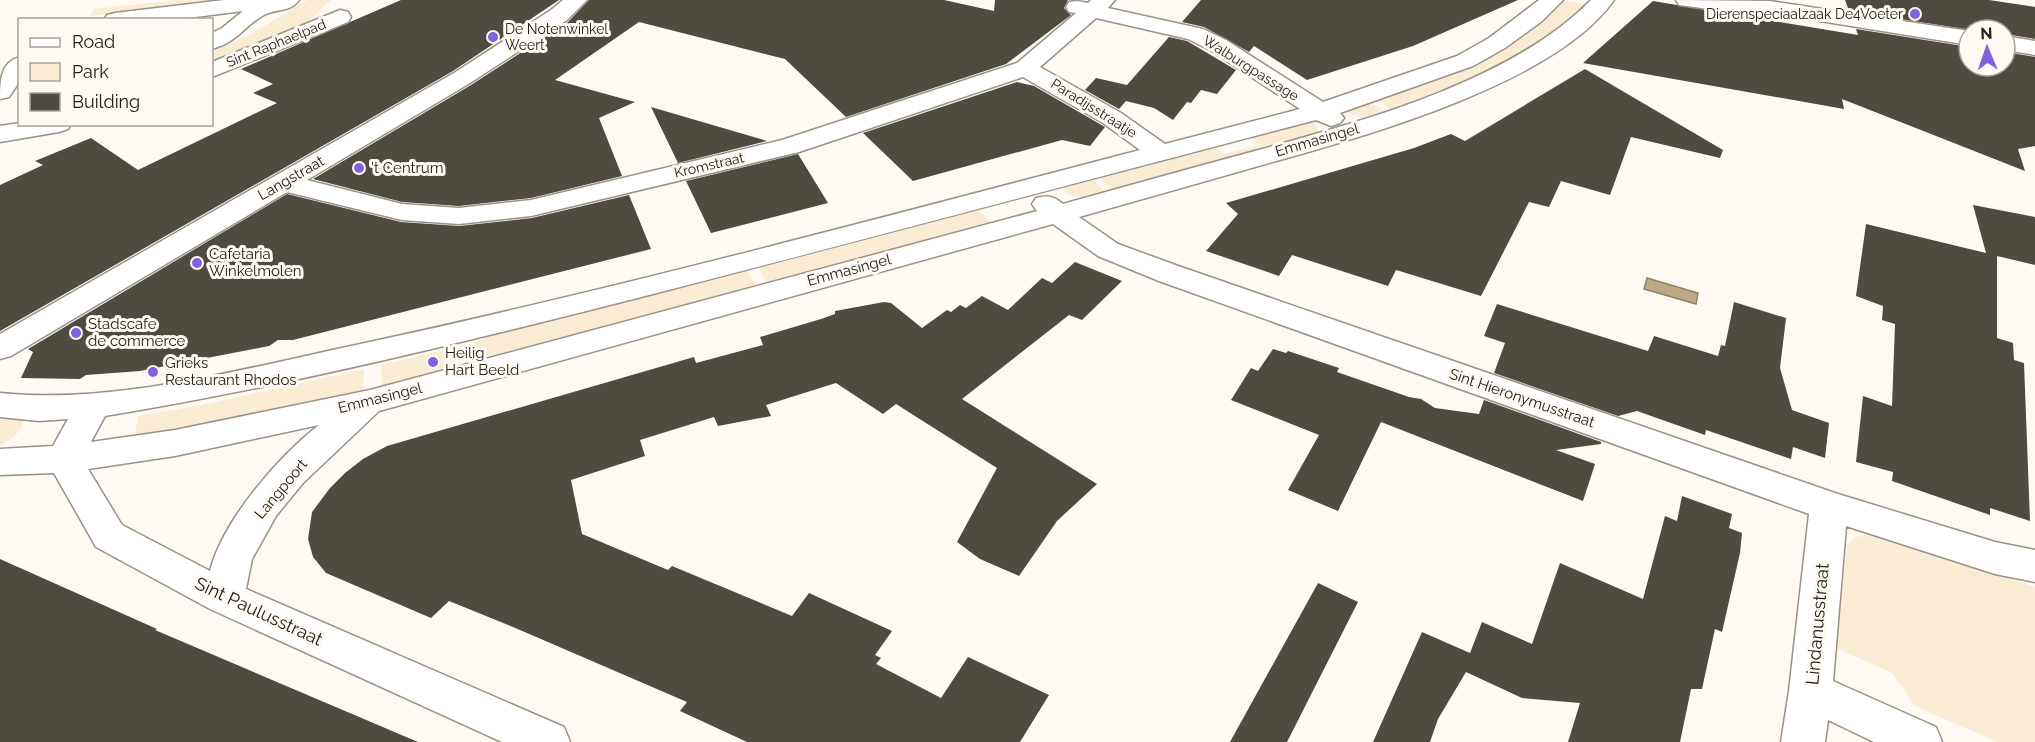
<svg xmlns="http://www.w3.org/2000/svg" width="2035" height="742" font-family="Raleway,sans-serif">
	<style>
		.green { fill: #f9ecd3; fill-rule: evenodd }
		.water { fill: #bda986; stroke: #8f8066; stroke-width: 1.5 }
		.building { fill: #504b41 }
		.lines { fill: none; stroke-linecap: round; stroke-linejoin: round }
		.minor-casing { stroke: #989288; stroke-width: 3 }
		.minor { fill: #fff; fill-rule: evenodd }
		.poi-dot { fill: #8062dd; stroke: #fefaf3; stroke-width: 2 }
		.labels { text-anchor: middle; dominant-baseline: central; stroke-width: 6; stroke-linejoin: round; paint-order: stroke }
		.far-poi-label { font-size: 14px; fill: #23201c; stroke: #fefaf3; text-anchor: end }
		.far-street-label { font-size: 14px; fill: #23201c; stroke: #fefaf3 }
		.street-label { font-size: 15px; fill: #23201c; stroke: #fefaf3 }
		.poi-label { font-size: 15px; fill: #23201c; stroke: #fefaf3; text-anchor: start }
		.near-street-label { font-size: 18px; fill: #23201c; stroke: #fefaf3 }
	</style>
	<rect width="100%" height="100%" fill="#fefaf3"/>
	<g class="green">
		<polygon points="177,0 231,0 90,16 94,9"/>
		<polygon points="307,0 331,0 299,30 212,66 212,52 251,34"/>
		<polygon points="1560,0 1586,4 1543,42 1478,76 1392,110 1376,99 1399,91"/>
		<polygon points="1368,101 1385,112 1362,118 1346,112 1347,108"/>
		<path d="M1306,120L1317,126L1318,134L1113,191L1097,174ZM1251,138L1259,145L1224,154L1216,147Z"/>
		<path d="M1090,175L1105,192C1090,197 1080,200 1065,193L1064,186Z"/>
		<polygon points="977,207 992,224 767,284 758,266"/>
		<polygon points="747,269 756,288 477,362 474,342 537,321"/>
		<polygon points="455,347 457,368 382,388 381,365"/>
		<polygon points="364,369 363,393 134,443 138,416 207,404"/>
		<path d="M0,413L16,415L23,420C22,433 11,439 0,446Z"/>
		<polygon points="1868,535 1887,536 2035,587 2035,742 1997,742 1915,706 1892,673 1834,647 1848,544 1856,537"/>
	</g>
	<polygon class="water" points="1647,278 1698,293 1696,304 1644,289"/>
	<g class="building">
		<polygon points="401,0 559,0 453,71 0,331 0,185 43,165 35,161 91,138 138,170 277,103 253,93 273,84 241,69"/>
		<polygon points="589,0 944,0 994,11 995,0 1068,0 1064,8 1071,15 1006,64 846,117 785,59 639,22 555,80 635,102 599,118 622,176 531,198 459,206 402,202 313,179 471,85 568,22"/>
		<polygon points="1201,0 1518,0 1413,46 1307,80 1254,46 1249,52 1204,27 1182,22"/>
		<polygon points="1845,0 1989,0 2035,7 2035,39 2005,34 2005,30 1971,30 1849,11"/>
		<polygon points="1653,1 1858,35 1856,29 1969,47 1969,66 2005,66 2005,52 2035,57 2035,146 2018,149 2025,171 1842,99 1844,109 1583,63"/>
		<polygon points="1169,37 1187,41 1236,70 1217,94 1201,90 1191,103 1187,102 1173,120 1154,108 1126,101 1119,109 1085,90 1096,78 1127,85"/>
		<polygon points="1585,69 1723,150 1720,158 1631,137 1610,195 1561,181 1549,207 1529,202 1481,296 1396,270 1388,286 1292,255 1279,276 1206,251 1238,214 1226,203 1414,148 1451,134 1465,141"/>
		<polygon points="1017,82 1034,86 1105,127 1090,146 1062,140 913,181 863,133"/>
		<polygon points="651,107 767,141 678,163"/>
		<polygon points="798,154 828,203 711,233 686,181"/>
		<polygon points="287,194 401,222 459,226 532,218 629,195 651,249 293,340 278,340 269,346 140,371 86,375 80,379 21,378 33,352 28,349"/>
		<polygon points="1973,205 2035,217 2035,265 1997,256 1997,338 2013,343 2014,360 2024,363 2030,521 1990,508 1990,515 1892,481 1893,472 1856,462 1863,396 1892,406 1895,324 1882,320 1883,306 1856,296 1866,224 1986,253"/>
		<polygon points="1075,262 1122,281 1082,320 1069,315 962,399 1097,484 1057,521 1019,576 980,559 957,542 997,468 896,404 883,414 836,383 766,405 771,416 718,426 714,417 640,440 645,456 571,480 582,534 668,570 672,566 792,616 809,593 892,631 875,655 881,658 876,664 941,698 968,657 1049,695 1020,742 747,742 680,711 687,702 513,627 449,601 431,618 326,573 313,557 308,539 312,512 330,488 345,473 363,459 387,446 694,357 696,363 763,345 760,337 821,319 835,314 835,311 884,302 891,303 922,328 947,310 951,312 960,305 966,308 982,296 1008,310 1042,278 1052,283"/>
		<polygon points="1734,302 1786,318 1780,368 1792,410 1829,423 1825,458 1793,447 1791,459 1706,430 1705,435 1637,411 1618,416 1494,373 1505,343 1484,336 1497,304 1648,351 1654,336 1718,356 1721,345 1725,346"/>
		<polygon points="1273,349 1286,353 1288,351 1339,368 1337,372 1409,397 1421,399 1435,408 1479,414 1484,400 1601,442 1601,444 1556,450 1595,464 1583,501 1381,422 1338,511 1288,490 1319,435 1231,400 1251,368 1258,371"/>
		<polygon points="1682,496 1732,514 1729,528 1742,533 1740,553 1722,632 1715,629 1702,689 1691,689 1680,742 1568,742 1580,703 1522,698 1466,672 1438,719 1430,742 1373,742 1422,632 1470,653 1482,622 1532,644 1560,563 1643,599 1665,516 1677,521"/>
		<polygon points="0,559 157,629 155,630 418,742 0,742"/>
		<polygon points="1318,583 1358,602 1287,742 1230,742"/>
	</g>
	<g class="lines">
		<g class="minor-casing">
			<g id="minor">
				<path d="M224,0H299C290,13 277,8 264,15C244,26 238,42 212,49V33L222,28L243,11L172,20H104L107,15L115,13Z"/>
				<path d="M563,0H587L567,20L470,83L307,180L402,204L459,208L531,200L782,140L1017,63L1076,13L1069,12L1066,7L1069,2L1077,1L1088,3L1091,0H1115L1108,8L1203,29L1226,40L1323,102L1457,56L1489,38L1539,0H1563L1542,21L1505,48L1473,66L1340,113L1344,118L1340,123L1331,126L1316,120C1094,178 872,238 649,295C469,341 288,386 105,416L91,442L175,430L370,390L1037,211L1032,204L1036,198C1047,195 1054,196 1063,204C1127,186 1191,168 1255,151C1363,121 1512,81 1591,0H1614C1554,86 1354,139 1255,167C1197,184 1138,200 1079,217L1118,244L1181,267L1838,494L1995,542L2035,550V582L1995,574L1846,526L1833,681L1936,727L1942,742H1874L1828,720L1825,742H1781L1789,691L1809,514L1159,281L1098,256L1053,224L379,411L303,483L276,516L252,559L246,589L564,727L570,742H502L210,609L96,547L54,473L0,475V449L53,446L68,419L39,421L0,417V393C117,405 250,367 365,343C625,287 883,217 1140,150L1103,123L1023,77L799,152L531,216L459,224L402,220L287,192L11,356L0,359V334L454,73L551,10ZM1096,18L1188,39L1210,50L1300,109L1165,144L1121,113L1040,67ZM319,425C278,457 223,520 210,571L122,525L88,469L175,456Z"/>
				<polygon points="1676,0 1770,1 1969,31 1969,45 1770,13 1742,14 1687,6 1679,5"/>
				<polygon points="340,10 348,12 351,17 348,22 212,77 212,62"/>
				<polygon points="2005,36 2035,41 2035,55 2005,50"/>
				<path d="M20,57V81L9,97L0,99C0,82 0,62 20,57Z"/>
				<polygon points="20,123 20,124 71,124 68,129 59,132 0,142 0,126"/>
			</g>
		</g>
		<use href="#minor" class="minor"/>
	</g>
	<g class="poi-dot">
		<circle cx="1915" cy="14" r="6"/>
		<circle cx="493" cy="37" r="6"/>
		<circle cx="359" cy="168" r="6"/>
		<circle cx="197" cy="263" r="6"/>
		<circle cx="76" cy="333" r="6"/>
		<circle cx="433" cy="362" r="6"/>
		<circle cx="153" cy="372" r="6"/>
	</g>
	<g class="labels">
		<g class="far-poi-label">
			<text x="1903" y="14">Dierenspeciaalzaak De4Voeter</text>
			<text x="505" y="29" text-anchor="start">De Notenwinkel<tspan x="505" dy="16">Weert</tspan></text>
		</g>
		<g class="far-street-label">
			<text transform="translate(276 43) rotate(-22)">Sint Raphaelpad</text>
			<text transform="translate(1251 68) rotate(32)">Walburgpassage</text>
			<text transform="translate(1094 108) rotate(32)">Paradijsstraatje</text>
			<text transform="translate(709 165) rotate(-13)">Kromstraat</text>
		</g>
		<g class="street-label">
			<text transform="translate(1317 140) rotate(-16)">Emmasingel</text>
			<text transform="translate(291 178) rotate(-30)">Langstraat</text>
			<text transform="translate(849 270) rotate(-15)">Emmasingel</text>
			<text transform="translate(380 398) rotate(-14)">Emmasingel</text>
			<text transform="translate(1522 398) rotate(19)">Sint Hieronymusstraat</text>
			<text transform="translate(281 489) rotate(-50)">Langpoort</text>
		</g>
		<g class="poi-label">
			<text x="371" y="168">'t Centrum</text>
			<text x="209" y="254">Cafetaria<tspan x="209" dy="17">Winkelmolen</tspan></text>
			<text x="88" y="324">Stadscafe<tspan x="88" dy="17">de commerce</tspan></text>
			<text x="445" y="353">Heilig<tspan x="445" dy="17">Hart Beeld</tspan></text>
			<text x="165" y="363">Grieks<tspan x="165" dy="17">Restaurant Rhodos</tspan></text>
		</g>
		<g class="near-street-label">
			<text transform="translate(259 611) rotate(25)">Sint Paulusstraat</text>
			<text transform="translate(1817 624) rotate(-85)">Lindanusstraat</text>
		</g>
	</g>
	<rect x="18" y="18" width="195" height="108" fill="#fefaf3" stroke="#a6a39d" stroke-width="1.5"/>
	<rect x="30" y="38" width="30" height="9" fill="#ffffff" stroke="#a6a39d" stroke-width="1.5"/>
	<text x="72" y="48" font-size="18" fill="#23201c">Road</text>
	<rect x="30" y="63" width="30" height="18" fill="#f9ecd3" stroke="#a6a39d" stroke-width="1.5"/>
	<text x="72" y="78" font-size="18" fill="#23201c">Park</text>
	<rect x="30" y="93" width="30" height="18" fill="#504b41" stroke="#a6a39d" stroke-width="1.5"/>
	<text x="72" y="108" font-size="18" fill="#23201c">Building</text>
	<g transform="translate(1987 48) rotate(358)"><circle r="28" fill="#fefaf3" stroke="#a6a39d" stroke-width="1.5"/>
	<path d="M0-4.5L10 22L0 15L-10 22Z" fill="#8062dd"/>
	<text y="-9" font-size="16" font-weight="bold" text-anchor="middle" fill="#23201c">N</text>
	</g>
</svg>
